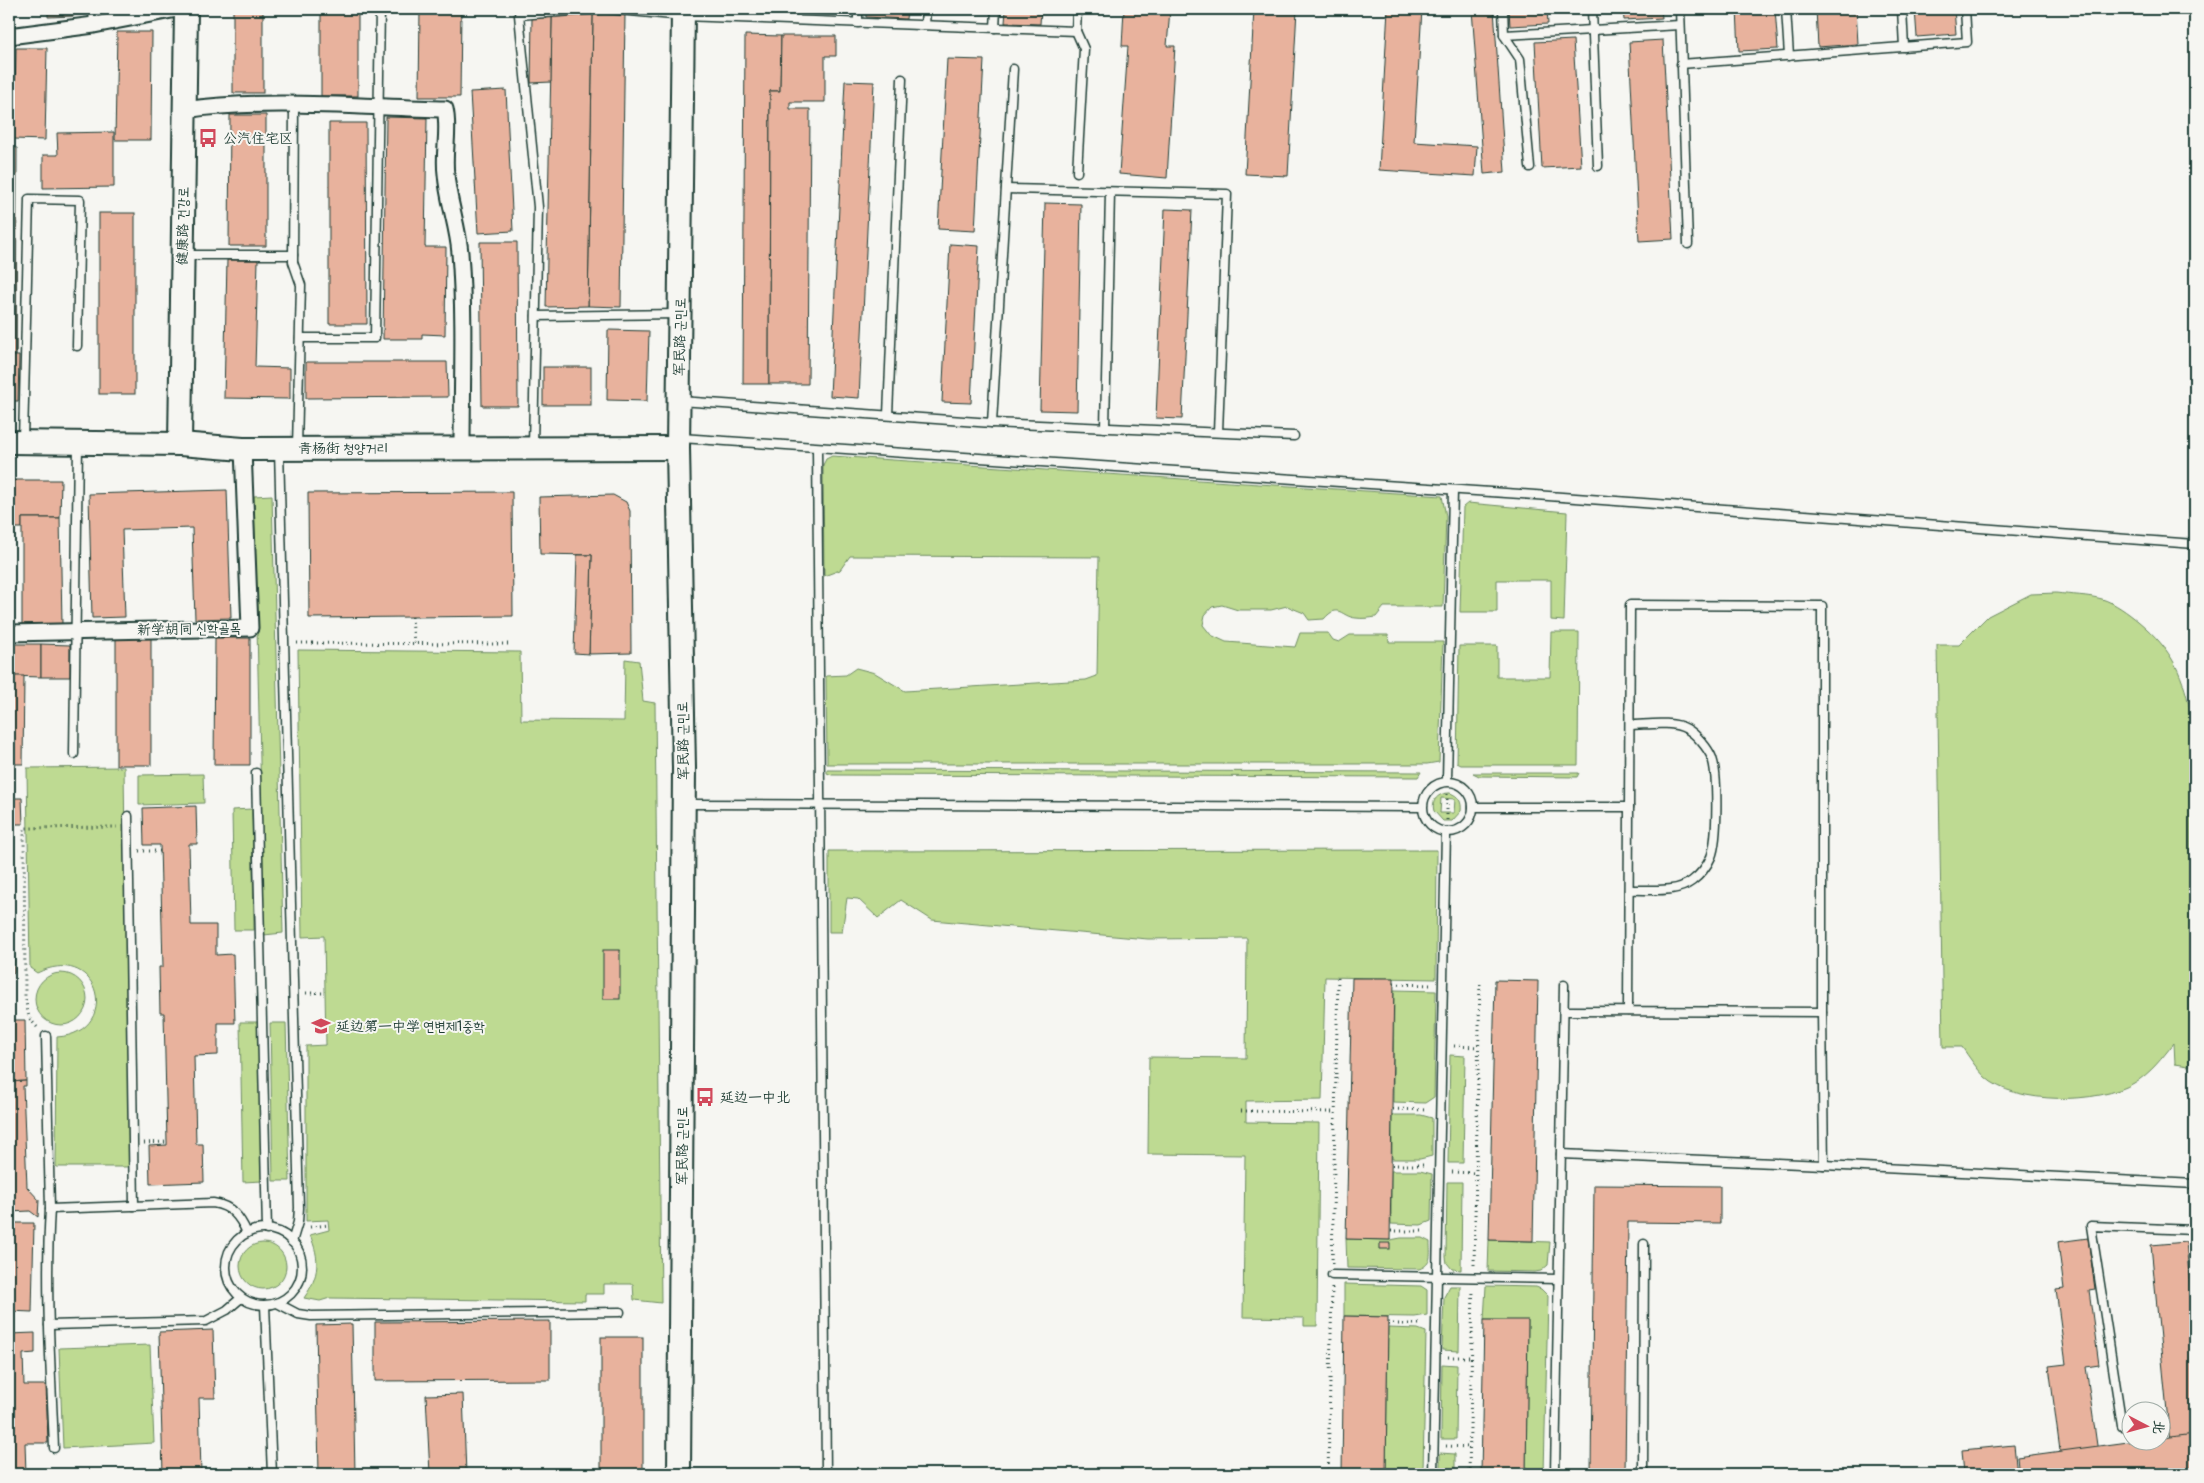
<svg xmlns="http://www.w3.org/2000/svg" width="2204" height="1483" font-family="Pangolin,'LXGW WenKai TC','Poor Story',sans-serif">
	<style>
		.green { fill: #beda92; stroke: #6e8c63; fill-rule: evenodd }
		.building { fill: #e8b29d; stroke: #1f3d34 }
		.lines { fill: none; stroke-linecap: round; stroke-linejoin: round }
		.lane-casing { stroke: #1f3d34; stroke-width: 11 }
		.street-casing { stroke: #1f3d34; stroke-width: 19 }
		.secondary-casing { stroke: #1f3d34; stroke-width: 26 }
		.path { stroke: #1f3d34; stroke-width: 3; stroke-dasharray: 1 4; stroke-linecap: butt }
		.lane { stroke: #f6f6f2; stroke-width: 8 }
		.street { stroke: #f6f6f2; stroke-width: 15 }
		.secondary { stroke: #f6f6f2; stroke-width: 22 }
		.labels { text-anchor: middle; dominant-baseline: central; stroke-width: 4; stroke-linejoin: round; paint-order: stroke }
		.poi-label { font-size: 14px; fill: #1f3d34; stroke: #f6f6f2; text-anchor: start }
		.street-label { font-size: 14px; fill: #1f3d34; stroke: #f6f6f2 }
	</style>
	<rect width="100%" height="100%" fill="#f6f6f2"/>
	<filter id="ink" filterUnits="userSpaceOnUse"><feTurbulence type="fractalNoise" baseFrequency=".02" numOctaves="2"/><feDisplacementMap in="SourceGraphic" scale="10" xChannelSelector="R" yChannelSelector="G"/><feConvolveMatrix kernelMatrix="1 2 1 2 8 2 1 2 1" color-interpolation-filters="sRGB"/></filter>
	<g filter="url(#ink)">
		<g class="green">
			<path d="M832,456L1442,496L1446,516L1443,607H1384L1376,617C1370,618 1362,619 1356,618C1341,617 1339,602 1324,619L1309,620L1304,613L1287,606L1271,610H1238L1222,605L1212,607L1205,615L1203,625L1211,635L1226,642L1295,647L1300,633H1328L1333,640L1339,642L1350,635H1388L1389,642H1443L1439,762L1427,764H827L826,676L846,675L856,668L875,673L905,691L1086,680L1097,676L1099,557L850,556L840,570L824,576L823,465L826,459Z"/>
			<polygon points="272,495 283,933 264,935 254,496"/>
			<polygon points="1468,503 1567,512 1564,621 1551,620 1551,580 1497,580 1497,612 1460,612 1463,507"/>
			<path d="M2056,593C2071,595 2088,595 2102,599C2115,603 2128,613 2138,621C2174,651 2183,675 2192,719L2189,1066L2175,1064L2174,1043C2162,1058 2151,1073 2134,1083C2101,1104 2014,1105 1985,1077C1976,1068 1969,1057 1962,1047H1943L1937,645H1959L1988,616L2031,594Z"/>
			<polygon points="1551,632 1579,632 1578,765 1461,765 1457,763 1459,646 1497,646 1497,677 1550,677"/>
			<path d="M298,650L520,652L521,720L624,721L625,659L639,661L643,701L655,703L661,1303L634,1300L633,1284H604V1294H585V1301L330,1298L320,1301L304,1298C320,1275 320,1259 310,1235L329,1230L328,1220L306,1221V1046L326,1045L324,936L302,937Z"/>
			<path d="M124,767L129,1167H56L57,1037C122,1033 101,942 37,973L30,968L27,768Z"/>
			<polygon points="827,770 1421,772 1418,777 832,775 827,773"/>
			<polygon points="1473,773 1579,773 1577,777 1479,776"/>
			<polygon points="203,774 204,803 139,805 139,775"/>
			<path d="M1450,793C1459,796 1462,802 1461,811L1452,821H1443L1434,811C1431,800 1438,793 1450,793ZM1441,798L1455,799L1454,813H1440Z"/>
			<polygon points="252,809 254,930 234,930 232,810"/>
			<polygon points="1437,850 1436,979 1325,977 1322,1100 1246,1101 1246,1122 1319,1123 1317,1326 1304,1326 1304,1318 1243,1317 1245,1155 1148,1154 1149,1057 1246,1058 1247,938 1148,939 932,920 901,900 878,918 858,899 847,898 842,932 829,932 829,851"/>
			<circle cx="61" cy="999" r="26"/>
			<polygon points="1394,990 1436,991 1434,1097 1425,1103 1393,1102"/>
			<polygon points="240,1022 259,1022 262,1181 243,1182"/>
			<polygon points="270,1023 286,1023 290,1181 273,1181"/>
			<polygon points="1450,1055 1465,1056 1463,1163 1448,1163"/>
			<polygon points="1392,1115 1421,1115 1432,1118 1432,1156 1420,1159 1392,1159"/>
			<polygon points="1391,1171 1420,1171 1432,1174 1431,1221 1421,1225 1391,1224"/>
			<polygon points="1447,1182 1462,1182 1461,1270 1452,1269 1447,1263 1446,1257"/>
			<path d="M1401,1238H1422L1430,1242C1430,1254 1433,1264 1419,1269L1347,1268L1346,1239L1390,1240Z"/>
			<polygon points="1489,1240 1550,1242 1548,1265 1541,1271 1535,1272 1488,1271"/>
			<circle cx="263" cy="1266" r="23"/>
			<polygon points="1344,1284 1421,1286 1427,1290 1427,1315 1415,1317 1344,1316"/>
			<polygon points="1450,1286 1460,1286 1459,1351 1442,1350 1444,1297"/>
			<polygon points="1486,1286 1536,1287 1541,1289 1548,1296 1544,1474 1526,1474 1528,1321 1484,1320"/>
			<polygon points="1388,1328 1418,1329 1426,1332 1423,1470 1386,1472"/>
			<polygon points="150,1345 154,1443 63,1448 59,1348"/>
			<polygon points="1442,1364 1457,1365 1456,1439 1441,1439"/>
			<polygon points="1440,1453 1455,1454 1455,1474 1440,1474"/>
		</g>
		<g class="building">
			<polygon points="48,9 74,9 74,16 48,17"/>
			<rect x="233" y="9" width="30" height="84"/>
			<rect x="321" y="9" width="37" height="87"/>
			<polygon points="420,9 461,9 460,97 419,97"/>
			<polygon points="866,9 907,9 906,19 866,17"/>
			<polygon points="1006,9 1041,9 1040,24 1005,23"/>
			<polygon points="1124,9 1170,9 1167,46 1175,46 1167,178 1119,174 1128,46 1122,46"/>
			<polygon points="1254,9 1297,9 1288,176 1245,174"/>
			<polygon points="1388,9 1422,9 1414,142 1477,146 1475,176 1379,170"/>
			<polygon points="1472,9 1494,9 1505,172 1484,174"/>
			<polygon points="1509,9 1547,9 1548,24 1510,26"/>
			<polygon points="1623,9 1661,9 1662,18 1624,20"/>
			<polygon points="1737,9 1775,9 1778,49 1739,51"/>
			<polygon points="1816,9 1856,9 1858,44 1818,47"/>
			<polygon points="1915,9 1954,9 1956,34 1917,37"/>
			<polygon points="593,13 625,13 621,307 588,306"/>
			<polygon points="593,13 588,306 546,307 552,17"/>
			<polygon points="552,17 551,82 531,83 532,18"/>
			<polygon points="117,32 152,32 151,140 115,140"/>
			<polygon points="745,35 781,36 780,91 770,91 769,384 743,384"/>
			<polygon points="781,36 836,36 836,56 825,56 825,102 790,102 790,109 810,109 808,384 769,384 770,91 780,91"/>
			<polygon points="1573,40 1581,166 1542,168 1535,42"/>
			<polygon points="1663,40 1673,239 1639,241 1629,42"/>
			<polygon points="16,48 47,48 45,140 14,139"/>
			<polygon points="947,59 984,60 975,231 938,229"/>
			<polygon points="845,81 874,82 859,398 830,396"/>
			<polygon points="506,90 513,231 478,233 470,92"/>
			<polygon points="230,115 266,115 266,246 229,246"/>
			<polygon points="386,117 427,118 425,247 446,247 445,335 422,334 422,339 383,339"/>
			<polygon points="329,123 366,123 367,324 329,324"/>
			<polygon points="114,132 114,187 43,188 43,155 58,155 57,133"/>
			<polygon points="9,148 17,148 16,394 9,394"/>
			<polygon points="1045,203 1081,204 1077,411 1040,410"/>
			<polygon points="1165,209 1192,210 1182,419 1156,418"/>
			<rect x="99" y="213" width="36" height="181"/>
			<polygon points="480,242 517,242 518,406 482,406"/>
			<polygon points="950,244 979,246 971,403 942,402"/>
			<polygon points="227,260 258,260 255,367 290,368 290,399 224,398"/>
			<polygon points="608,330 649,331 647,401 607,400"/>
			<polygon points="9,356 19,356 18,401 9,401"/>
			<polygon points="306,362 447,362 448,397 306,398"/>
			<rect x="543" y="367" width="48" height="38"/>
			<polygon points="9,480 61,480 60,518 22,518 22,528 9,528"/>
			<polygon points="227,490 231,618 195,619 192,528 122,530 125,617 92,618 89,494"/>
			<polygon points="512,492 513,616 309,618 308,493"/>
			<polygon points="613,495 626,502 630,511 631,653 589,654 592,555 540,554 539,497"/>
			<polygon points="22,518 60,518 62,624 22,624"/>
			<polygon points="577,555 592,555 589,654 574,653"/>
			<rect x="116" y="638" width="35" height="127"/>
			<polygon points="215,638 250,638 250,765 214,765"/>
			<polygon points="9,644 41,644 41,677 9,676 9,764"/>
			<polygon points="41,644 70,645 70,677 41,677"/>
			<polygon points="9,676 24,676 23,764 9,764"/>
			<polygon points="9,798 22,798 23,824 9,824"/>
			<polygon points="196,806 197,844 189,844 191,925 216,925 216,955 233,954 235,1023 218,1023 218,1055 194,1056 196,1144 203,1144 204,1182 150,1184 149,1146 167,1145 167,1142 164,1013 160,1013 159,967 163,967 160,845 144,845 143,808"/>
			<polygon points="14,945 14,973 9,973 9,946"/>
			<rect x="603" y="950" width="17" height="49"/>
			<polygon points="1352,978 1394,978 1390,1240 1346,1239"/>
			<polygon points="1495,980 1538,981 1533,1241 1489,1240"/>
			<polygon points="9,1020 25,1020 26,1081 9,1082"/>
			<polygon points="26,1081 26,1086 23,1086 27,1187 39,1200 38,1217 30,1211 9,1212 9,1082"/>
			<polygon points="1594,1185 1720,1186 1720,1223 1628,1222 1625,1474 1591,1474"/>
			<polygon points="9,1223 34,1223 32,1312 9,1311"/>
			<polygon points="2088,1238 2095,1289 2089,1290 2099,1365 2086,1367 2101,1474 2063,1474 2049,1366 2066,1364 2056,1290 2064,1289 2058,1242"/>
			<polygon points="2186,1242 2195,1339 2195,1474 2173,1474 2151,1245"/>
			<rect x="1380" y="1243" width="10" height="6"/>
			<polygon points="1344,1316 1388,1317 1386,1474 1342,1474"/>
			<polygon points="1484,1320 1528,1320 1526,1474 1481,1474"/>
			<polygon points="550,1321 550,1380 375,1381 375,1322"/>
			<polygon points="352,1324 355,1474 319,1474 316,1325"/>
			<polygon points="213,1330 215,1398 199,1398 201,1474 163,1474 159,1332"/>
			<polygon points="35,1333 35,1353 23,1354 24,1385 46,1385 48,1443 25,1443 26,1474 9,1474 9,1334"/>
			<rect x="601" y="1337" width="42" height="137"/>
			<polygon points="463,1394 466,1474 430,1474 426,1395"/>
			<polygon points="2195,1434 2195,1474 2019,1474 2017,1457 2143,1440 2162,1440 2162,1438"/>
			<polygon points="2014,1445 2017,1474 1964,1474 1962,1450"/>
		</g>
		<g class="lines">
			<g class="lane-casing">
				<g id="lane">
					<polyline points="93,9 94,25"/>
					<polyline points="609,9 683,16 1076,31"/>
					<polyline points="1503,9 1504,35 1520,59 1530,167"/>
					<polyline points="1592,9 1598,166"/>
					<polyline points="1680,9 1688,244"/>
					<polyline points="1786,9 1789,56"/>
					<polyline points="1902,9 1904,47"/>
					<polyline points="796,20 796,9"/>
					<polyline points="858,23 858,9"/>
					<polyline points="925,25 926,9"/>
					<polyline points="995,28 996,9"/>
					<polyline points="1504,35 1680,25"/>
					<polyline points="1681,64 1967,42 1965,9"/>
					<polyline points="294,105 293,262 301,285 297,447"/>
					<polyline points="1077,172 1084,49 1076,31 1077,9"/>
					<polyline points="1006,189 1227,194 1218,432"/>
					<polyline points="185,255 293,255"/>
					<polyline points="536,316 679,314"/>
					<polyline points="300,338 375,338 380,9"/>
					<polyline points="680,401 992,423 1294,436"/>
					<polyline points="888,415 902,79"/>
					<polyline points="992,423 1013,69"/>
					<polyline points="1105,428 1110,192"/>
					<polyline points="681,438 1535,495 2195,544"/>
					<polyline points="23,440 29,199 80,200 77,346"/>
					<polyline points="533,446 538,207 519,15 600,9"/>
					<polyline points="817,448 826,1474"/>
					<polyline points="279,450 299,1208 298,1222 292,1242"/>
					<polyline points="74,754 78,444"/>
					<polyline points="256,773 267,1230"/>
					<polyline points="1447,781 1453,490"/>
					<circle cx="1448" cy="807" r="25"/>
					<polyline points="686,804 1422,807"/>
					<polyline points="1473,807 1629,807"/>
					<polyline points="128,816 134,1206"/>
					<path d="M1629,890C1649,889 1675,894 1692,881C1700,875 1707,866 1711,857C1718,840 1718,775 1712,758C1708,748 1696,734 1687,729C1672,720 1646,725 1630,725"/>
					<polyline points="1564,1011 1822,1012"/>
					<polyline points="1628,1011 1630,605 1822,606 1822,1012 1824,1165"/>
					<path d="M46,1036L50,1209C45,1288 51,1369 54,1448"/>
					<polyline points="1561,1154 1824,1165 2195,1184"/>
					<path d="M50,1209L213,1203C232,1206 240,1217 247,1233"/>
					<circle cx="264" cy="1267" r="38"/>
					<polyline points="1332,1275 1558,1279"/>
					<polyline points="277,1303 298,1314 311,1316 620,1312"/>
					<polyline points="265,1305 272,1474"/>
					<polyline points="49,1325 206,1321 227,1310 241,1298"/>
					<polyline points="2122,1426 2091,1226 2195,1230"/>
					<polyline points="1433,1474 1446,832"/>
					<polyline points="1555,1474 1564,985"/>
					<polyline points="1643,1474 1644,1244"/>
				</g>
			</g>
			<g class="street-casing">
				<g id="street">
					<polyline points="9,36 94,25 177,9"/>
					<path d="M184,110C267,98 360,107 445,109C450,130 443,152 446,174C448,201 458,226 460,253C465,318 462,383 462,448"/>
					<polyline points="9,633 250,628 243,449"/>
				</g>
			</g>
			<g class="secondary-casing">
				<g id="secondary">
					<polyline points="9,442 180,444 243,449 678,448"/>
					<polyline points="180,444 186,9"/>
					<polyline points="679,1474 684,768 678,448 683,9"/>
				</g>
			</g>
			<g class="path">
				<polyline points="412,617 414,643"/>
				<polyline points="297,643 511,644"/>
				<polyline points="1447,820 1447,792"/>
				<polyline points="139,851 160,851"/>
				<polyline points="1394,984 1430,985"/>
				<polyline points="306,993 325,993"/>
				<polyline points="37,1027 29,1018 25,997 24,828 117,827"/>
				<polyline points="1454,1046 1479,1047"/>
				<polyline points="1393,1109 1428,1110"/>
				<polyline points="1241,1111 1336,1112"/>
				<polyline points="144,1143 167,1142"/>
				<polyline points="1392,1165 1426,1165"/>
				<polyline points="1452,1172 1476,1173"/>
				<polyline points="310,1227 329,1225"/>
				<polyline points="1391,1231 1425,1231"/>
				<polyline points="1332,1264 1338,977"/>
				<polyline points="1474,1265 1480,981"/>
				<polyline points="1388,1324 1423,1324"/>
				<polyline points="1448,1357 1472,1357"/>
				<polyline points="1446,1446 1470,1447"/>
				<polyline points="1328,1474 1332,1288"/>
				<polyline points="1469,1474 1473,1289"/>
			</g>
			<use href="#lane" class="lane"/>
			<use href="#street" class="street"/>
			<use href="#secondary" class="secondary"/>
		</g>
	</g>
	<defs>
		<g id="bus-bare" transform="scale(1.5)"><path d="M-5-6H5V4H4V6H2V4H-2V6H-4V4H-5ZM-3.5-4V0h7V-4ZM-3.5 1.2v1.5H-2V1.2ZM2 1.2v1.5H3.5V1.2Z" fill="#d1495b" stroke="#f6f6f2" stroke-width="2.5" paint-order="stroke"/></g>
		<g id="school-bare" transform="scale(1.5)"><path d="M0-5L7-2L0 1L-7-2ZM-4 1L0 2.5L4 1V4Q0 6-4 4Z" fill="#d1495b" stroke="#f6f6f2" stroke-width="2.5" paint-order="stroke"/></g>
	</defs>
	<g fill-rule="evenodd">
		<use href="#bus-bare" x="208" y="138"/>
		<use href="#school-bare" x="321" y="1026"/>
		<use href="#bus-bare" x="705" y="1097"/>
	</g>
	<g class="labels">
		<g class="poi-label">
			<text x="223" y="138">公汽住宅区</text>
			<text x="336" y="1026">延边第一中学 연변제1중학</text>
			<text x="720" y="1097">延边一中北</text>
		</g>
		<g class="street-label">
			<text transform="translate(183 226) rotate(-89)">健康路 건강로</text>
			<text transform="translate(680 337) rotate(-89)">军民路 군민로</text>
			<text x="343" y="448">青杨街 청양거리</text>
			<text transform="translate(189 629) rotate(-1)">新学胡同 신학골목</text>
			<text transform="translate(683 741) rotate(-91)">军民路 군민로</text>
			<text transform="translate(682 1146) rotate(-90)">军民路 군민로</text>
		</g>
	</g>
	<rect width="2204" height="1483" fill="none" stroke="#f6f6f2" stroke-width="30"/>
	<rect x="15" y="15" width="2174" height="1453" fill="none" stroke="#1f3d34" stroke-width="2" filter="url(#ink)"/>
	<g transform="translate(2146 1426) rotate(96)"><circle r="24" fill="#f6f6f2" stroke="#a0aca6"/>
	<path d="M0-4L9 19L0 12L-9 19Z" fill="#d1495b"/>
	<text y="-8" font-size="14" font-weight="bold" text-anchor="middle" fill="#1f3d34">北</text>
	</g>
</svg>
